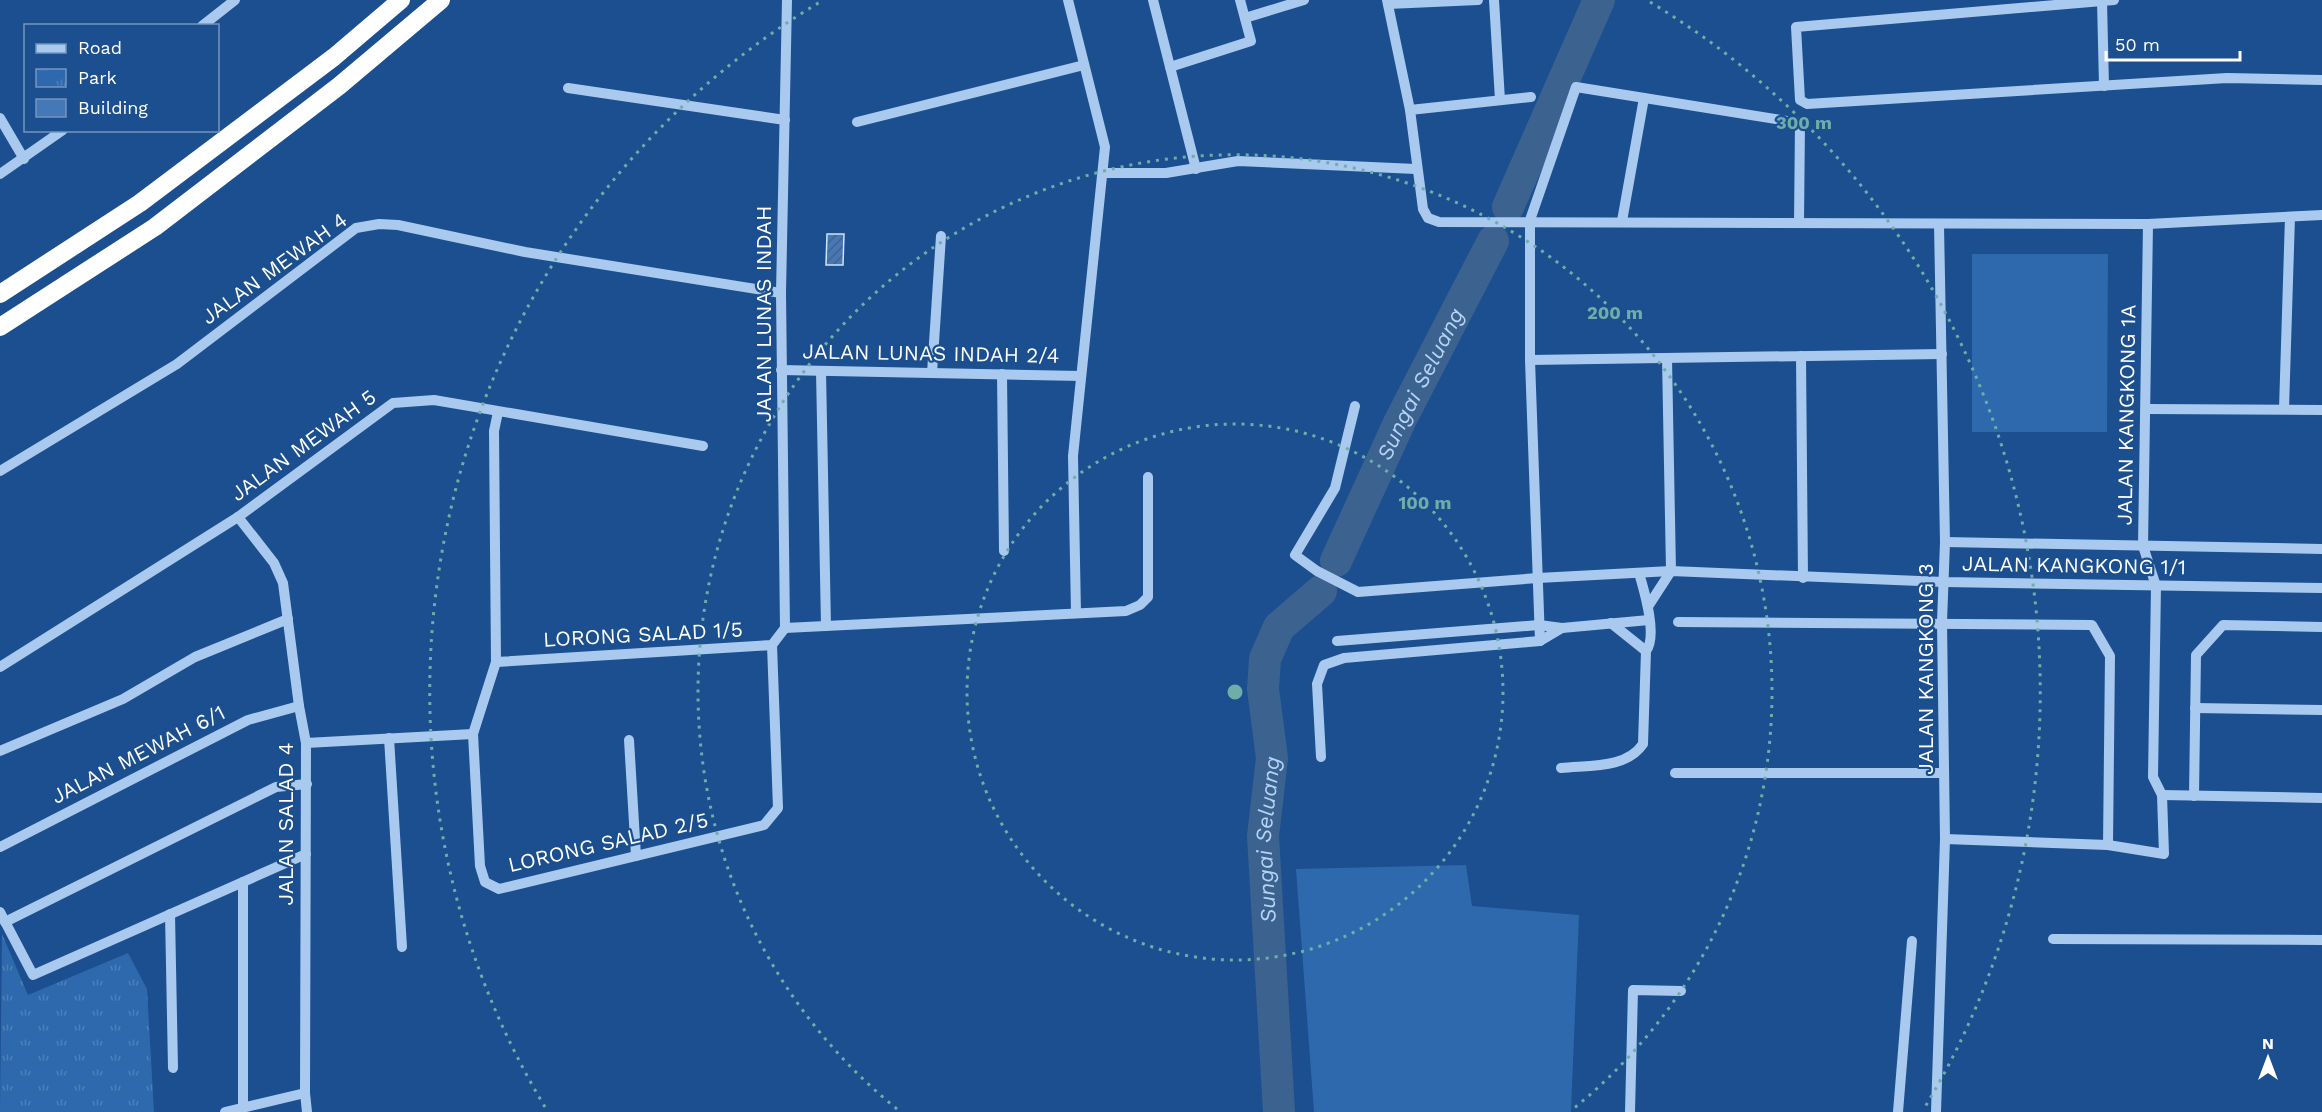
<svg xmlns="http://www.w3.org/2000/svg" width="2322" height="1112" font-family="'Work Sans',sans-serif">
	<style>
		.green { fill: #2e69ad }
		.park { fill: url(#park-tufts) }
		.lines { fill: none; stroke-linecap: round; stroke-linejoin: round }
		.river { stroke: #3c6290; stroke-width: 32 }
		.building { fill: url(#building-hatch); stroke: #cfe3fa; stroke-width: 1.5 }
		.minor { stroke: #a9c9ee; stroke-width: 10 }
		.highway { stroke: #fff; stroke-width: 18 }
		.ring { fill: none; stroke: #6fada8; stroke-width: 3; stroke-dasharray: 3 6 }
		.labels { text-anchor: middle; dominant-baseline: central; stroke-width: 4.5; stroke-linejoin: round; paint-order: stroke }
		.street-label { font-size: 21px; fill: #fff; stroke: #1b4f8f }
		.water-label { font-size: 22px; font-style: italic; fill: #b5d3f5; stroke: #1b4f8f }
		.centre { fill: #6fada8; stroke: #1b4f8f; stroke-width: 3 }
		.ring-label { font-size: 18px; text-anchor: middle; font-weight: bold; fill: #6fada8; stroke: #1b4f8f; stroke-width: 4.5; stroke-linejoin: round; paint-order: stroke }
	</style>
	<defs>
		<pattern id="park-tufts" width="24" height="20" patternUnits="userSpaceOnUse" patternTransform="scale(1.5)"><rect width="24" height="20" fill="#2e69ad"/><path d="M3 7l-1-3M5 7V3M7 7l1-3M15 17l-1-3M17 17v-4M19 17l1-3" fill="none" stroke="#4d80b9"/></pattern>
		<pattern id="building-hatch" width="6" height="6" patternUnits="userSpaceOnUse" patternTransform="scale(1.5)"><rect width="6" height="6" fill="#4478b7"/><path d="M-1 1l2-2M0 6l6-6M5 7l2-2" fill="none" stroke="#486282"/></pattern>
	</defs>
	<rect width="100%" height="100%" fill="#1b4f8f"/>
	<g class="green">
		<polygon points="1972,254 2108,254 2107,432 1972,432"/>
		<polygon points="1466,865 1472,906 1579,915 1571,1112 1314,1112 1296,869"/>
	</g>
	<polygon class="park" points="2,934 28,995 128,953 147,989 154,1112 0,1112"/>
	<g class="lines">
		<g class="river">
			<polyline points="1508,207 1599,0"/>
			<path id="s1" d="M1336,561L1400,421L1493,241"/>
			<path id="s2" d="M1279,1112L1263,836L1272,758L1263,689L1265,659L1279,627L1321,591"/>
		</g>
	</g>
	<polygon class="building" points="827,234 844,234 843,265 826,265"/>
	<g class="lines">
		<g class="minor">
			<polyline points="1068,0 1105,147 1073,456 1076,613"/>
			<polyline points="1153,0 1196,169"/>
			<polyline points="1387,0 1410,110 1423,209 1428,218 1439,222 2148,224 2322,215"/>
			<polyline points="1494,0 1500,100"/>
			<polyline points="2114,0 1796,27 1800,100 1807,104 2227,78 2322,80"/>
			<polyline points="2102,1 2104,86"/>
			<polyline points="1388,4 1478,0"/>
			<polyline points="1245,18 1304,0"/>
			<polyline points="202,26 235,0"/>
			<polyline points="1170,67 1251,41 1240,0"/>
			<polyline points="568,88 785,120"/>
			<polyline points="1410,110 1531,97"/>
			<polyline points="0,118 24,159"/>
			<polyline points="857,122 1084,65"/>
			<polyline points="1103,173 1166,173 1238,161 1416,169"/>
			<polyline points="0,174 63,130"/>
			<polyline points="1622,221 1644,98"/>
			<polyline points="1801,356 1803,578"/>
			<polyline points="1530,360 1942,354"/>
			<polyline points="781,370 1081,376"/>
			<polyline points="821,371 826,626"/>
			<polyline points="932,373 941,236"/>
			<polyline points="1002,374 1004,551"/>
			<polyline points="1355,406 1335,488 1295,555 1317,571 1358,592 1538,578 1671,571 1944,582 2322,588"/>
			<polyline points="2146,409 2322,410"/>
			<polyline points="2284,409 2290,217"/>
			<polyline points="498,412 494,431 496,662 473,734 480,866 485,882 499,889 764,825 778,808 772,645"/>
			<polyline points="0,471 177,364 356,228 379,224 398,225 525,252 781,293"/>
			<polyline points="238,517 274,563 283,583 299,706 306,743 305,1093 307,1112"/>
			<polyline points="1945,542 2322,549"/>
			<polyline points="1649,605 1671,571 1667,358"/>
			<polyline points="1678,622 2092,625 2110,656 2108,845"/>
			<polyline points="1611,623 1646,651"/>
			<polyline points="785,628 781,293 787,0"/>
			<polyline points="785,628 1126,611 1140,605 1148,597 1148,477"/>
			<polyline points="1337,641 1539,625 1562,628 1649,620"/>
			<polyline points="1540,641 1530,360 1530,220 1576,87 1800,123 1799,223"/>
			<polyline points="496,662 772,645 785,628"/>
			<polyline points="0,667 238,517 393,403 434,400 703,446"/>
			<polyline points="2195,708 2322,710"/>
			<polyline points="389,738 402,947"/>
			<polyline points="629,740 636,856"/>
			<polyline points="306,743 473,734"/>
			<polyline points="0,751 123,699 195,657 288,619"/>
			<polyline points="1321,757 1317,684 1324,665 1344,658 1540,641 1562,628"/>
			<path d="M1561,768C1589,765 1626,769 1643,744L1646,651C1658,636 1644,590 1639,573"/>
			<polyline points="1675,773 1944,773"/>
			<polyline points="2162,795 2322,798"/>
			<polyline points="2194,796 2196,655 2223,625 2322,627"/>
			<polyline points="1945,839 2108,845 2164,854 2162,795 2153,777 2156,586 2143,546 2148,224"/>
			<polyline points="0,847 248,720 299,706"/>
			<polyline points="243,882 243,1108"/>
			<polyline points="0,912 33,975 306,854"/>
			<polyline points="170,914 173,1068"/>
			<polyline points="5,922 276,787 307,784"/>
			<polyline points="2053,939 2322,940"/>
			<polyline points="225,1112 305,1093"/>
			<polyline points="1630,1112 1633,990 1681,991"/>
			<polyline points="1898,1112 1912,941"/>
			<polyline points="1936,1112 1945,839 1942,622 1945,542 1939,225"/>
		</g>
		<g class="highway">
			<polyline points="0,294 140,203 334,57 401,0"/>
			<polyline points="0,327 155,227 339,86 441,0"/>
		</g>
	</g>
	<g class="ring">
		<circle cx="1235" cy="692" r="268"/>
		<path d="M897 1109A537 537 0 1 1 1573 1109"/>
		<path d="M545 1107A805 805 0 0 1 820 2M1650 2A805 805 0 0 1 1925 1107"/>
	</g>
	<g class="labels">
		<g class="street-label">
			<text transform="translate(274 268) rotate(-36)">JALAN MEWAH 4</text>
			<text transform="translate(763 314) rotate(-90)">JALAN LUNAS INDAH</text>
			<text transform="translate(931 353) rotate(1)">JALAN LUNAS INDAH 2/4</text>
			<text transform="translate(2126 415) rotate(-89)">JALAN KANGKONG 1A</text>
			<text transform="translate(303 445) rotate(-36)">JALAN MEWAH 5</text>
			<text transform="translate(2074 565) rotate(1)">JALAN KANGKONG 1/1</text>
			<text transform="translate(643 634) rotate(-3)">LORONG SALAD 1/5</text>
			<text transform="translate(1925 669) rotate(-90)">JALAN KANGKONG 3</text>
			<text transform="translate(138 754) rotate(-27)">JALAN MEWAH 6/1</text>
			<text transform="translate(285 824) rotate(-90)">JALAN SALAD 4</text>
			<text transform="translate(608 842) rotate(-13)">LORONG SALAD 2/5</text>
		</g>
		<g class="water-label">
			<text stroke="none"><textPath href="#s1" startOffset="196">Sungai Seluang</textPath></text>
			<text stroke="none"><textPath href="#s2" startOffset="273">Sungai Seluang</textPath></text>
		</g>
	</g>
	<circle cx="1235" cy="692" r="9" class="centre"/>
	<g class="ring-label">
		<text x="1804" y="129">300 m</text>
		<text x="1615" y="319">200 m</text>
		<text x="1425" y="509">100 m</text>
	</g>
	<rect x="24" y="24" width="195" height="108" fill="#1b4f8f" stroke="#7695bc" stroke-width="1.5"/>
	<rect x="36" y="44" width="30" height="9" fill="#a9c9ee" stroke="#7695bc" stroke-width="1.5"/>
	<text x="78" y="54" font-size="18" fill="#ffffff">Road</text>
	<rect x="36" y="69" width="30" height="18" fill="url(#park-tufts)" stroke="#7695bc" stroke-width="1.5"/>
	<text x="78" y="84" font-size="18" fill="#ffffff">Park</text>
	<rect x="36" y="99" width="30" height="18" fill="#4478b7" stroke="#7695bc" stroke-width="1.5"/>
	<text x="78" y="114" font-size="18" fill="#ffffff">Building</text>
	<g transform="translate(2268 1058)" stroke="#1b4f8f" stroke-width="4.5" paint-order="stroke">
	<path d="M0-4.5L10 22L0 15L-10 22Z" fill="#ffffff"/>
	<text y="-9" font-size="16" font-weight="bold" text-anchor="middle" fill="#ffffff">N</text>
	</g>
	<path d="M2106 51v9h134v-9" fill="none" stroke="#ffffff" stroke-width="3"/>
	<text x="2115" y="51" font-size="18" fill="#ffffff" stroke="#1b4f8f" stroke-width="4.5" paint-order="stroke">50 m</text>
</svg>
